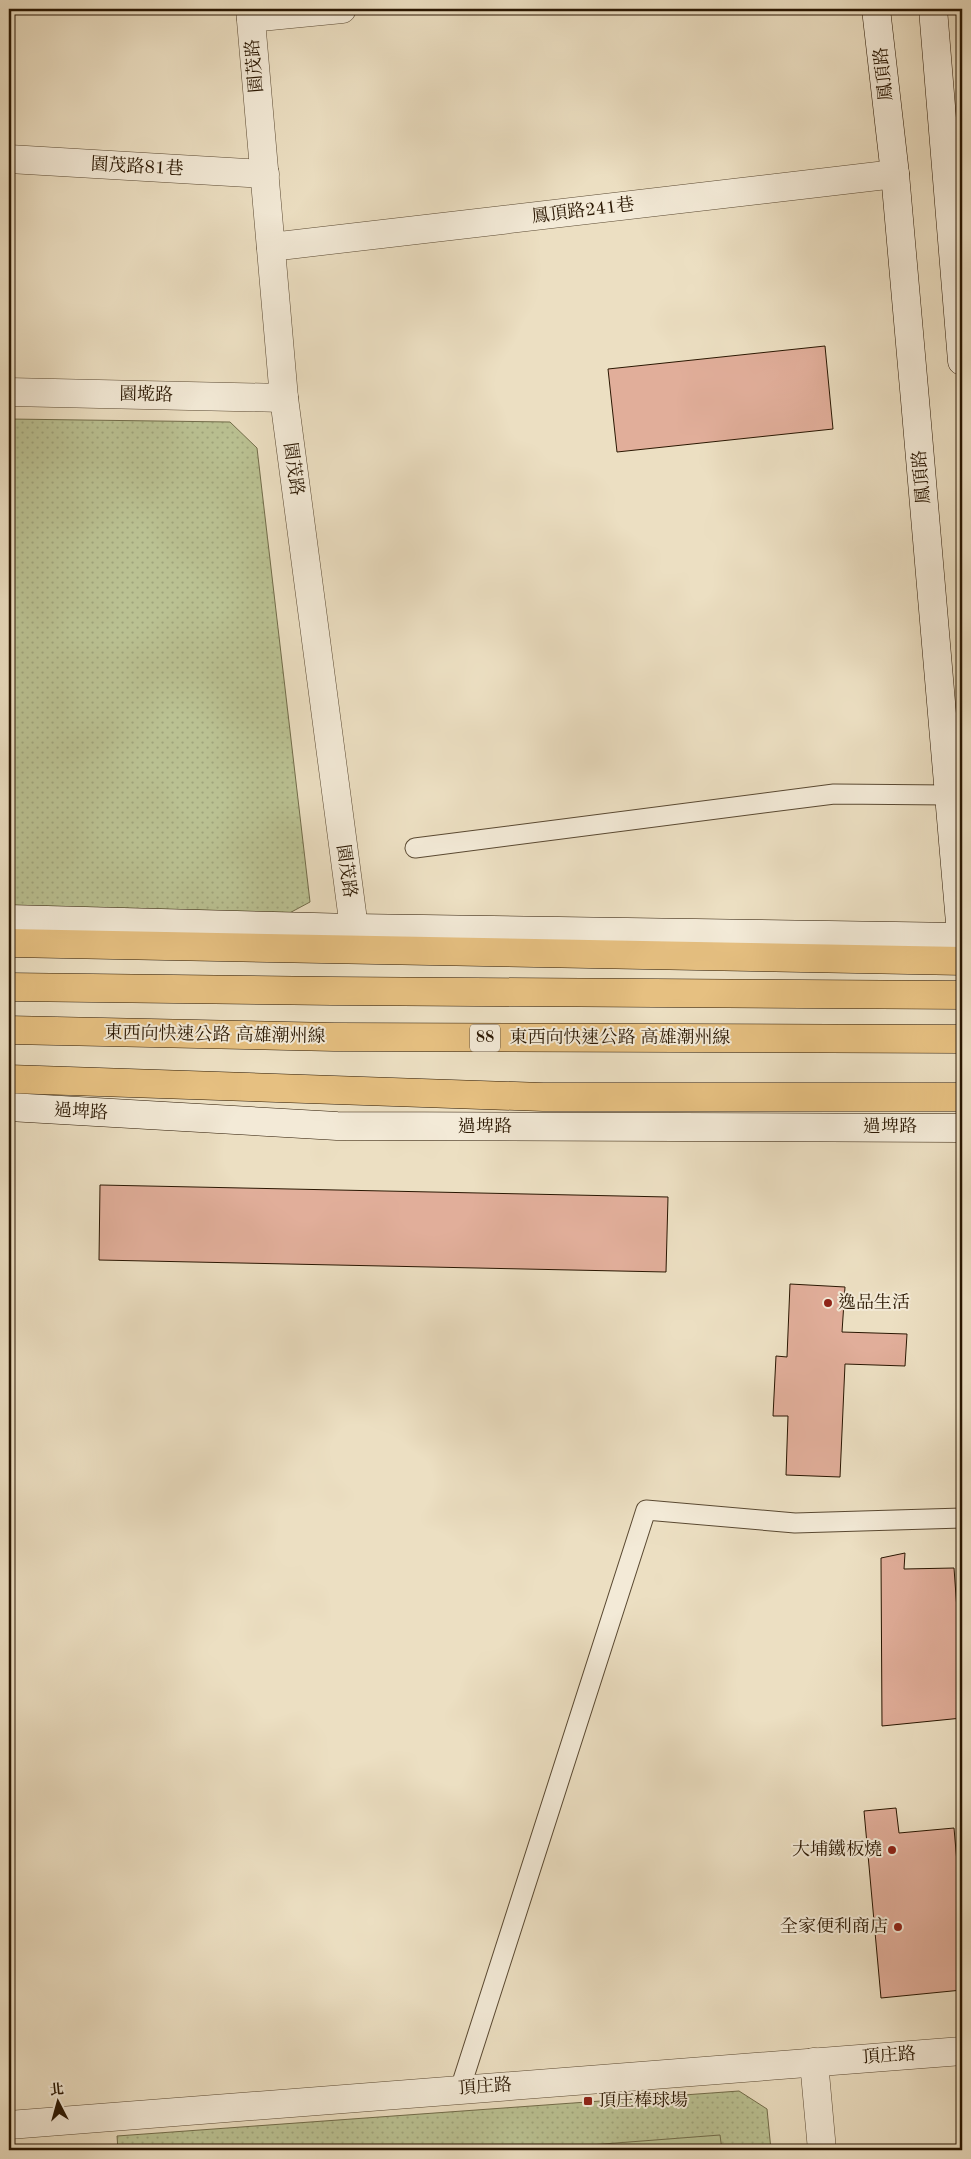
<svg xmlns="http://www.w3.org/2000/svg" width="971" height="2159" font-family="'Old Standard TT','Noto Serif TC',serif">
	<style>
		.grass { fill: url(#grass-dots); stroke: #726c4a }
		.pitch { fill: #bac192; stroke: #726c4a }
		.building { fill: #e1ae9a; stroke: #2a1702 }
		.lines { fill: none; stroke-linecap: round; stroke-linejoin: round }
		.lane-casing { stroke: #5a4932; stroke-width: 21 }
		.street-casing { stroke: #5a4932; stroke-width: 29 }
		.secondary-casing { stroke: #2a1702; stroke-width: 29 }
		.highway-casing { stroke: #2a1702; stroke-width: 29 }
		.lane { stroke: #f3ead7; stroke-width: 19 }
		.street { stroke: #f3ead7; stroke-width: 28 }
		.secondary { stroke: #f3ead7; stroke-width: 28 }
		.highway { stroke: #e6c081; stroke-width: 28 }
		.poi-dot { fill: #8f2418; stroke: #f3ead7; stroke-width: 2 }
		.labels { text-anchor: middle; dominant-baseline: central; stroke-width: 4; stroke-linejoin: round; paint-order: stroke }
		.shield { fill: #f3ead7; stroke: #665642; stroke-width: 1 }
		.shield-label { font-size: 16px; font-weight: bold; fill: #2a1702 }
		.street-label { font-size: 18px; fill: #2a1702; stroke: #f3ead7 }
		.poi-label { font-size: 18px; fill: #2a1702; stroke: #f3ead7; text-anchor: start }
	</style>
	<defs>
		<pattern id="grass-dots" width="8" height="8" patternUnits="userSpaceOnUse" patternTransform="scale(1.25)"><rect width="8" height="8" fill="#bac192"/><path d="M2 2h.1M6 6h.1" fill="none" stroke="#a0a57c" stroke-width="1.8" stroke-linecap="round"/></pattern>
	</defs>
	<rect width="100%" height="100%" fill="#ecdfc2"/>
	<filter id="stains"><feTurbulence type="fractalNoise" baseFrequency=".004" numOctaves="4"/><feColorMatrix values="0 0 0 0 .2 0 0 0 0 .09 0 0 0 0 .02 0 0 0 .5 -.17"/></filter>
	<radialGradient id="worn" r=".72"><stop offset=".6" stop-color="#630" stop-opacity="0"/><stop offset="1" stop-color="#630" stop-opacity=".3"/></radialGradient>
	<g class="grass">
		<polygon points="9,419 230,422 257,448 310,902 282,917 9,907"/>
		<polygon points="739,2091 767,2109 771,2150 118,2150 117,2136"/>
	</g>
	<polygon class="pitch" points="720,2135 722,2150 525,2150"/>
	<g class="building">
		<polygon points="825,346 833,429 617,452 608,369"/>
		<polygon points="100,1185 668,1197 666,1272 99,1260"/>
		<polygon points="790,1284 845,1287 842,1332 907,1334 905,1366 845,1364 840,1477 786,1475 788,1416 773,1416 776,1356 787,1357"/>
		<polygon points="905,1553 904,1569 954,1568 962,1679 962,1718 882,1726 881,1558"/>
		<polygon points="896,1808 899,1833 954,1828 962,1920 962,1990 881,1998 864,1811"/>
	</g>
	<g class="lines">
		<g class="lane-casing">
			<g id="lane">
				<polyline points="415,848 834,794 949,795"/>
				<polyline points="460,2089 646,1510 795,1523 962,1518"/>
			</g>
		</g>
		<g class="street-casing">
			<g id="street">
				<polyline points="250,9 284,398 354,928"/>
				<polyline points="251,18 342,9"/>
				<polyline points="9,159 265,174"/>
				<polyline points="271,247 895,174"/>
				<polyline points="9,392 284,398"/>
				<polyline points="814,2062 822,2150"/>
				<polyline points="9,2125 962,2051"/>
			</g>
		</g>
		<g class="secondary-casing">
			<g id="secondary">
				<polyline points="876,9 895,174 915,400 962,946"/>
				<polyline points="933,9 962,361"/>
				<polyline points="9,919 354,928 962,937"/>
				<polyline points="9,1107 337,1126 962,1128"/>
			</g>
		</g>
		<g class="highway-casing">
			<g id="highway">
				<polyline points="9,943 962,961"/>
				<polyline points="9,987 332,991 962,995"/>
				<polyline points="9,1030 334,1037 962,1039"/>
				<polyline points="9,1079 543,1097 962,1097"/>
			</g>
		</g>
		<use href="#lane" class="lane"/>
		<use href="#street" class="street"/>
		<use href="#secondary" class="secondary"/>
		<use href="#highway" class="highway"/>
	</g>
	<g class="poi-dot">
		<circle cx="828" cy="1303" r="5"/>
		<circle cx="892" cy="1850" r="5"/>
		<circle cx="898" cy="1927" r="5"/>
		<rect x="583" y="2096" width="10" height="10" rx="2.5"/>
	</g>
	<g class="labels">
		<rect class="shield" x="470" y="1024.5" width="30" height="27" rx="4"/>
		<g class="shield-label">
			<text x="485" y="1038">88</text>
		</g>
		<g class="street-label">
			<text transform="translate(255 66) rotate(-95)">園茂路</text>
			<text transform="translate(884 74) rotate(-96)">鳳頂路</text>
			<text transform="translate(137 167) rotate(3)">園茂路81巷</text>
			<text transform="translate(583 211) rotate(-7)">鳳頂路241巷</text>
			<text transform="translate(146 395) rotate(1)">園墘路</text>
			<text transform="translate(293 469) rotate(82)">園茂路</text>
			<text transform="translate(922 477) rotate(-95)">鳳頂路</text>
			<text transform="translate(346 871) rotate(82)">園茂路</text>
			<text transform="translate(215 1035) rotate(1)">東西向快速公路 高雄潮州線</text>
			<text x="620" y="1038">東西向快速公路 高雄潮州線</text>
			<text transform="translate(81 1112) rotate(3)">過埤路</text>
			<text x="485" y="1127">過埤路</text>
			<text x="890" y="1127">過埤路</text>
			<text transform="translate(889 2056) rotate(-4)">頂庄路</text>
			<text transform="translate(485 2087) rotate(-4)">頂庄路</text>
		</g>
		<g class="poi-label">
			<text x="838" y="1303">逸品生活</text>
			<text x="882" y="1850" text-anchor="end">大埔鐵板燒</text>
			<text x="888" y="1927" text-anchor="end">全家便利商店</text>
			<text x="598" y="2101">頂庄棒球場</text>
		</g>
	</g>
	<rect width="971" height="2159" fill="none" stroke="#ecdfc2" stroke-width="30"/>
	<rect x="10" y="10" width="951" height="2139" fill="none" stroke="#2a1702" stroke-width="2.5"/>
	<rect x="15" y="15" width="941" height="2129" fill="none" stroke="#2a1702"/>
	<g transform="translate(58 2102) rotate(354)" stroke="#f3ead7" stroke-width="4" paint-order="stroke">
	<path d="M0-4L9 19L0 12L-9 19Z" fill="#2a1702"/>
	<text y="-8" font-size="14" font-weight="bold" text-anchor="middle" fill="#2a1702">北</text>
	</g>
	<rect width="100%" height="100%" filter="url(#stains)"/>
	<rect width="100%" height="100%" fill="url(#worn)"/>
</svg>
